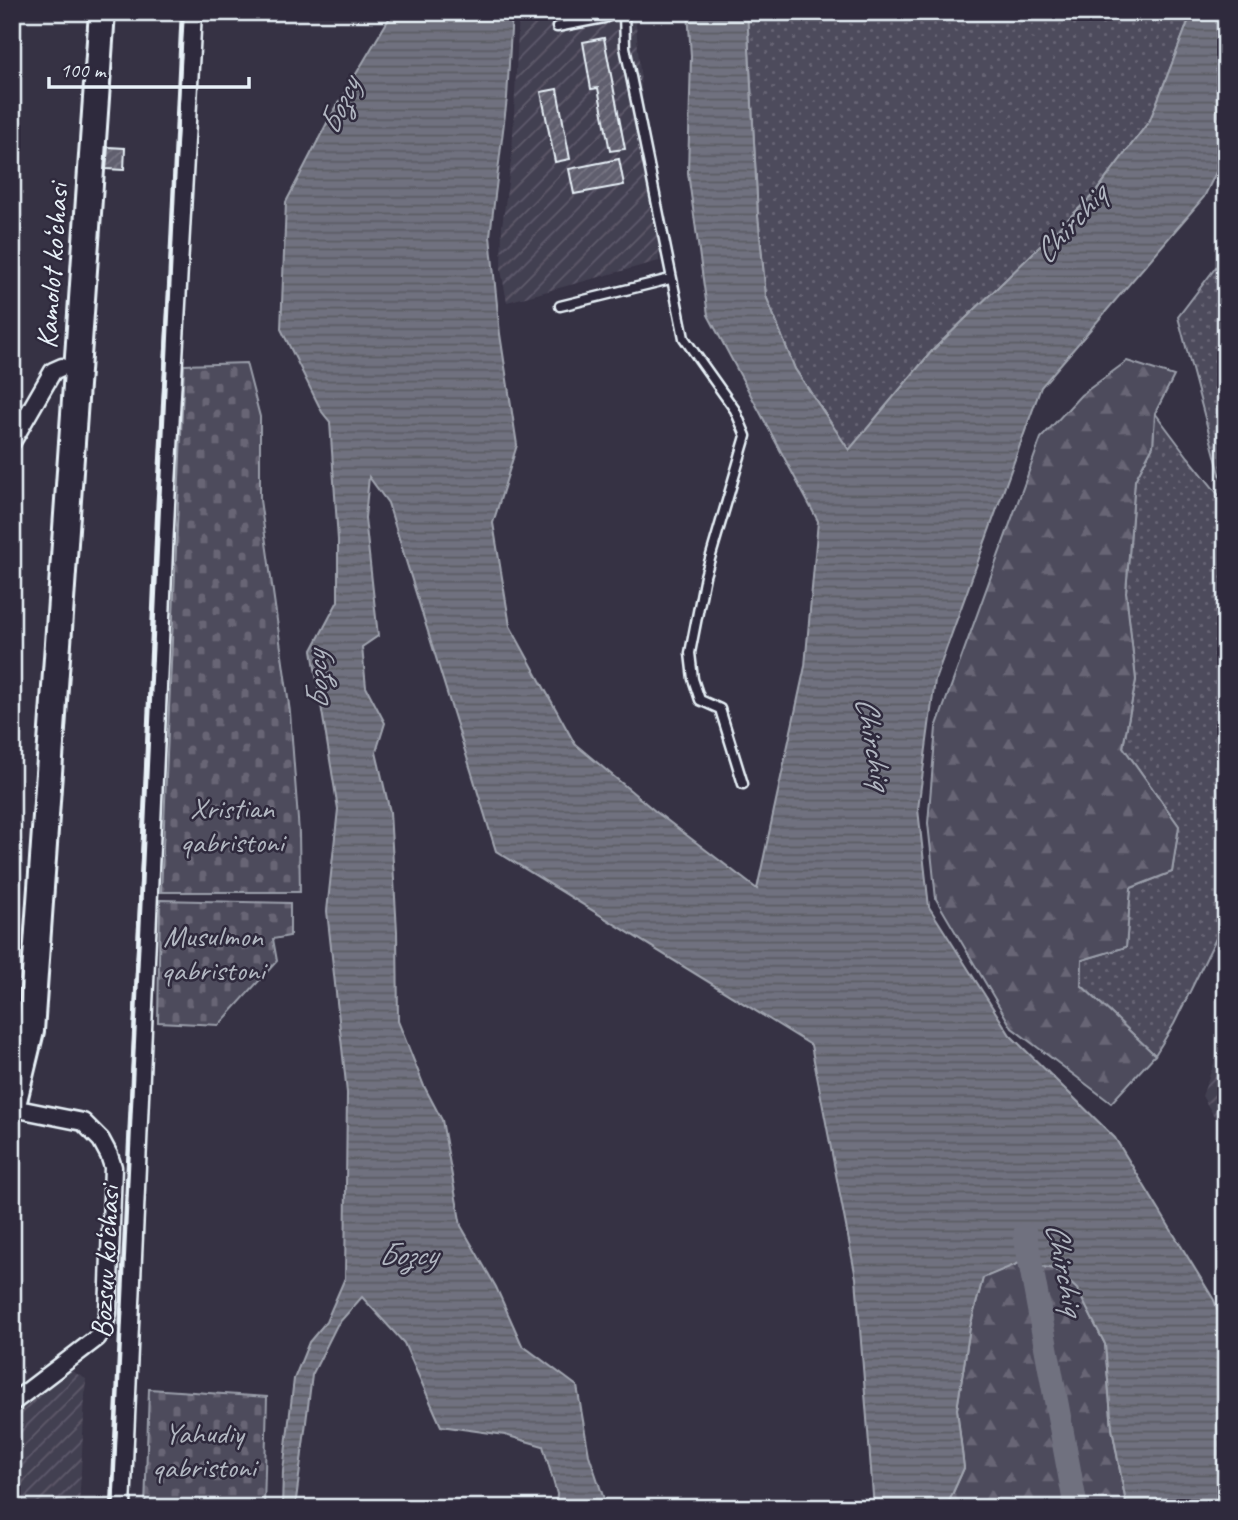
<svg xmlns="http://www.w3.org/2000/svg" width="1238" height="1520" font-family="Caveat,sans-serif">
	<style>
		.industrial { fill: url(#industrial-furrows) }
		.grass { fill: url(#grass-dots); stroke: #9a9eaa; stroke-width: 2 }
		.forest { fill: url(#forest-firs); stroke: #9a9eaa; stroke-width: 2 }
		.cemetery { fill: url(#cemetery-stones); stroke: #9a9eaa; stroke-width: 2 }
		.water { fill: url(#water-rules); stroke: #a0a4af; stroke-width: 2 }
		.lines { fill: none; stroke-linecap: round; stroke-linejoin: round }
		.river { stroke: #70717f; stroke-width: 24 }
		.building { fill: url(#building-hatch); stroke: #e8f1f8; stroke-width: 2 }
		.service-casing { stroke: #e8f1f8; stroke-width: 13 }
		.minor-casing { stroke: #e8f1f8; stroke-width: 21 }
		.primary-casing { stroke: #e8f1f8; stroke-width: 30 }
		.service { stroke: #2f2a3d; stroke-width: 8 }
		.minor { stroke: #2f2a3d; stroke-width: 16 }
		.primary { stroke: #2f2a3d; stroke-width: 24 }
		.rail { stroke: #e8f1f8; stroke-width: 4.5 }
		.labels { text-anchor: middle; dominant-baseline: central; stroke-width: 5; stroke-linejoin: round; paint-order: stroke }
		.street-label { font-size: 30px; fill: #e8f1f8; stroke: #2f2a3d }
		.park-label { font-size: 30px; fill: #b2b7c1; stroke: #2f2a3d }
		.water-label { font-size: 32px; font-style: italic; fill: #b2b7c2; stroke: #2f2a3d }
	</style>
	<defs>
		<pattern id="industrial-furrows" width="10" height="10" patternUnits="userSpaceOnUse" patternTransform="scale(1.75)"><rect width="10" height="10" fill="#433f51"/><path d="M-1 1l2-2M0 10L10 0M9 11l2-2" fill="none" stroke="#5e5b6b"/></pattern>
		<pattern id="grass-dots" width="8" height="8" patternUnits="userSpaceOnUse" patternTransform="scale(1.75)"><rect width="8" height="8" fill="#4d4b5c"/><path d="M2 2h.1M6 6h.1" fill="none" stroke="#676574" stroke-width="1.8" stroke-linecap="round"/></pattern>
		<pattern id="forest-firs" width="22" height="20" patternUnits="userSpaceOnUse" patternTransform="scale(1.75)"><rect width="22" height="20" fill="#4d4b5c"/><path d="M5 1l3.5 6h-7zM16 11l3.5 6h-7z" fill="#676574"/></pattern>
		<pattern id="cemetery-stones" width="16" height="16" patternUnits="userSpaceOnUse" patternTransform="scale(1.75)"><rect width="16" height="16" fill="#4d4b5c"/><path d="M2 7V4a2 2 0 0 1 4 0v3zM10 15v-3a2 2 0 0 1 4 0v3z" fill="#676574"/></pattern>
		<pattern id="water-rules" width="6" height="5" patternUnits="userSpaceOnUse" patternTransform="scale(1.75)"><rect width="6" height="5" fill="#70717f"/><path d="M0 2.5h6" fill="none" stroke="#5b5c64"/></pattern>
		<pattern id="building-hatch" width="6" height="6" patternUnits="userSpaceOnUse" patternTransform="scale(1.75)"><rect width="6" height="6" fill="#605e6e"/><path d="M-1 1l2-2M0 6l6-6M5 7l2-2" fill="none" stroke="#777683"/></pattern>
	</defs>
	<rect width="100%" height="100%" fill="#363244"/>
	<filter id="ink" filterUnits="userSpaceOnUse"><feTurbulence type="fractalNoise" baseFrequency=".0143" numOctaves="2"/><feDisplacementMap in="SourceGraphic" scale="14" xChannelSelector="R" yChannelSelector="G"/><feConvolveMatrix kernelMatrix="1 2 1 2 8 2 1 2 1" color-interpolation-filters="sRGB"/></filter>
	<g filter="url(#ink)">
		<g class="industrial">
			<polygon points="519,12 635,12 642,97 659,216 659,261 507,302 501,270 502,226 512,154"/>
			<polygon points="1226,1031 1226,1136 1202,1096"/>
			<polygon points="65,1367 86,1379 79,1508 12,1508 12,1408"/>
		</g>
		<g class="grass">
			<polygon points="747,12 1192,12 1150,120 1095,193 932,351 849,451 795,369 766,296 758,216"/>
			<polygon points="1226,254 1226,479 1221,478 1178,317"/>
			<polygon points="1155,413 1188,457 1226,504 1226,918 1174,1024 1155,1055 1081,985 1082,960 1126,947 1131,888 1172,872 1179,826 1123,747 1136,680 1126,592 1135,480 1153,446"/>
		</g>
		<g class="forest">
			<polygon points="1127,361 1174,376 1155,413 1153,446 1135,480 1126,592 1136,680 1123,747 1179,826 1172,872 1131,888 1126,947 1082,960 1081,985 1155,1055 1111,1103 1012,1028 936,899 928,823 936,728 1041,438 1081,395"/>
			<polygon points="1019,1263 1055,1269 1077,1289 1105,1344 1112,1428 1127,1508 946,1508 964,1468 957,1409 970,1327 983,1277"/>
		</g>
		<g class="cemetery">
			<polygon points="246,363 260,417 260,500 290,712 299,833 300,892 161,892 184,365"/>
			<polygon points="160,900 290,903 290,936 273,939 277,961 219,1025 158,1022"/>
			<polygon points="149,1389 267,1397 264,1508 145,1508"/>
		</g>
		<polygon class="water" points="393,12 512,12 507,98 490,236 500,334 517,445 493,523 510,626 575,744 655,811 757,889 805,666 818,521 708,315 688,173 691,56 688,12 747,12 758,216 766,296 795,369 849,450 932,351 1095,193 1150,120 1192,12 1226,12 1226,152 1204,197 1041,387 935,680 918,809 929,907 1010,1035 1115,1138 1214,1300 1226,1333 1226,1508 1127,1508 1112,1428 1105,1344 1077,1289 1055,1269 1019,1263 983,1278 970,1327 957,1409 964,1468 946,1508 874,1508 856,1278 811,1045 496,851 388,503 369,477 365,518 378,636 362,647 366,687 385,723 376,752 390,812 397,931 398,1021 424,1086 442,1120 461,1226 496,1287 522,1345 577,1386 589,1455 607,1508 556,1508 557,1494 543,1446 505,1435 441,1426 404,1343 362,1297 337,1325 312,1375 295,1508 282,1508 283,1471 294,1379 309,1342 326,1322 345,1278 347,1093 327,911 338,809 312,650 338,601 338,540 330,422 322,412 281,329 286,202 328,121"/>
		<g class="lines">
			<polyline class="river" points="1025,1234 1076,1508"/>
		</g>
		<g class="building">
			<polygon points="604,38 625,149 610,151 598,88 591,89 583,42"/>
			<polygon points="557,89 570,159 555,162 541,92"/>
			<polygon points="108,147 125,148 124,170 106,169"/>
			<polygon points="619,159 624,185 574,194 569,169"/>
		</g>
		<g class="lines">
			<g class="service-casing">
				<g id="service">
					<polyline points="624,12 625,47 684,338 735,410 746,436 705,576 690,653 693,679 700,700 720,709 743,784"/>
					<polyline points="557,27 604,18 618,12"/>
					<polyline points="560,306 670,279"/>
				</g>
			</g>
			<g class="minor-casing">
				<g id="minor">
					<polyline points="12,442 53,371 62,367"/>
					<polyline points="12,1403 97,1338 103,1330 108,1313 113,1167 109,1155 101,1140 83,1122 13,1108"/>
					<polyline points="122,1508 166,504 193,12"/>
				</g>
			</g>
			<g class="primary-casing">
				<polyline id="primary" points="12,1109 31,1031 102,12"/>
			</g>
			<use href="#service" class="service"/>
			<use href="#minor" class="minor"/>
			<use href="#primary" class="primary"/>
			<polyline class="rail" points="112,1508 182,12"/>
		</g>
	</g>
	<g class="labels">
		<g class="street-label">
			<text transform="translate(52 266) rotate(-86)">Kamolot ko‘chasi</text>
			<text transform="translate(105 1262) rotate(-87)">Bozsuv ko‘chasi</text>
		</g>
		<g class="park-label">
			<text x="232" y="808">Xristian<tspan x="232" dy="34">qabristoni</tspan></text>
			<text x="213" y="936">Musulmon<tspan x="213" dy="34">qabristoni</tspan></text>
			<text x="204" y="1433">Yahudiy<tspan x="204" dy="34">qabristoni</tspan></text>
		</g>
		<g class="water-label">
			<text transform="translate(339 106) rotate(-66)">Бозсу</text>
			<text transform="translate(1070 224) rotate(-48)">Chirchiq</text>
			<text transform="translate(317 681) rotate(-92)">Бозсу</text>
			<text transform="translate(874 742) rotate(80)">Chirchiq</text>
			<text x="407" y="1254">Бозсу</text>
			<text transform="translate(1065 1268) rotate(79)">Chirchiq</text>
		</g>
	</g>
	<rect width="1238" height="1520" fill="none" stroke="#2f2a3d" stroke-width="42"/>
	<rect x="21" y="21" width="1196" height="1478" fill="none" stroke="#e8f1f8" stroke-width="2.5" filter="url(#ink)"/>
	<path d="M49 77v10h200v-10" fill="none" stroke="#e8f1f8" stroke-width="3.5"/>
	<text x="60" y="77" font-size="21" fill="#e8f1f8" stroke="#2f2a3d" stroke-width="5" paint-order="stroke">100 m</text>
</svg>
